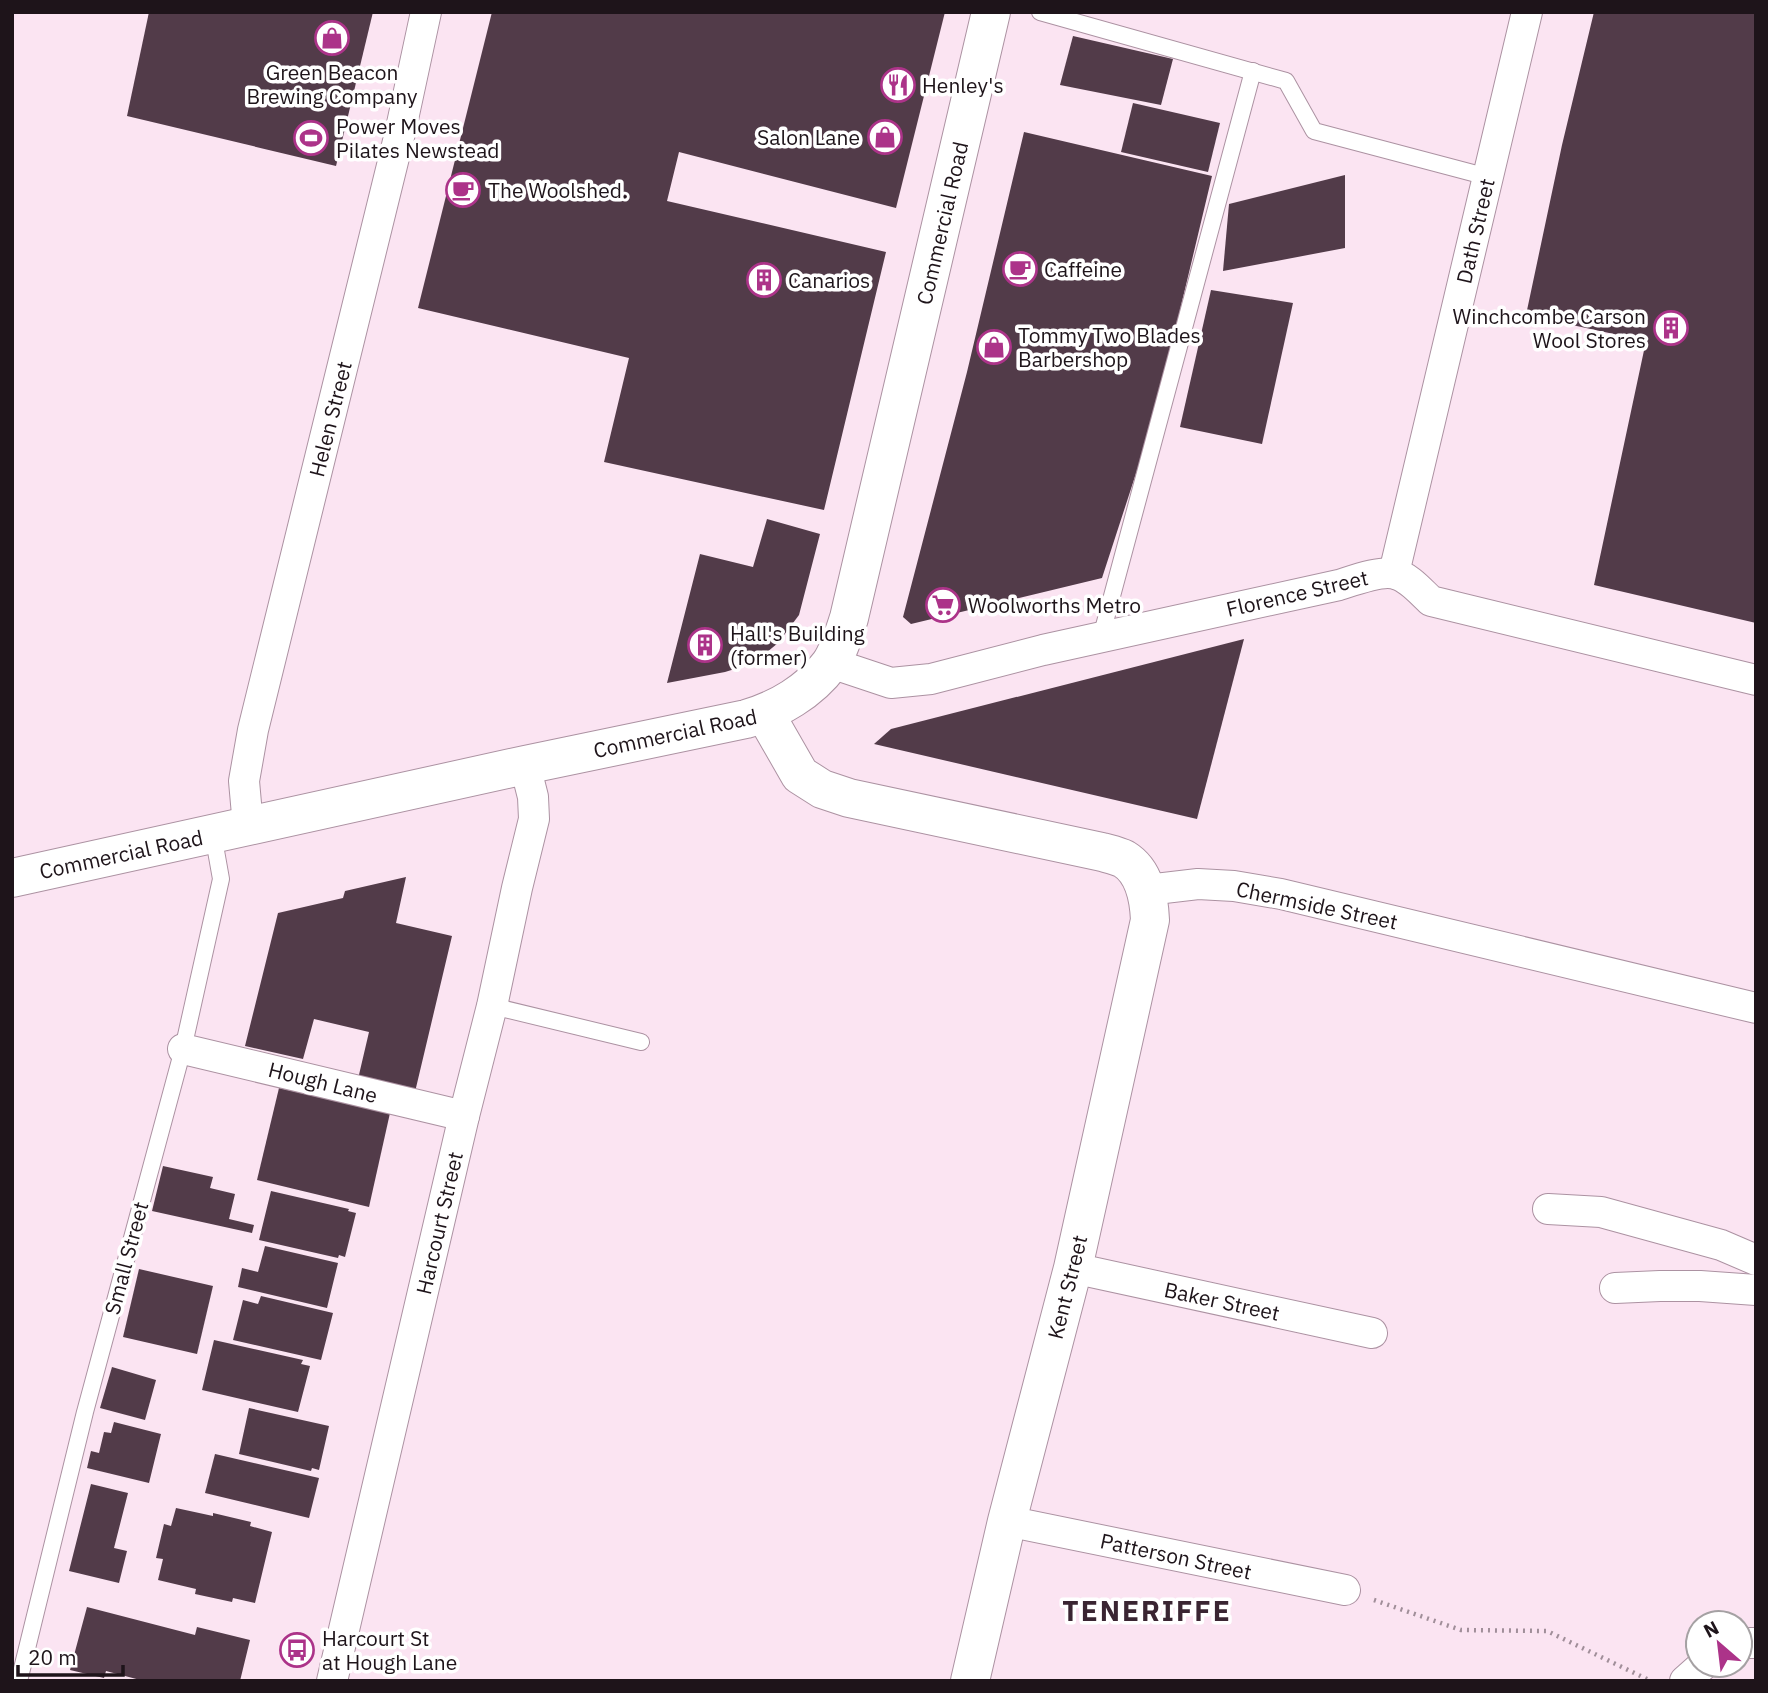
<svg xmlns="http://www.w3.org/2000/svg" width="1768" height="1693" font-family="'IBM Plex Sans',sans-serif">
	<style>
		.building { fill: #523b49 }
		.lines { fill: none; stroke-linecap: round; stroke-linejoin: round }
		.service-casing { stroke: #ac92a2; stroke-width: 18 }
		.minor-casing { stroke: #ac92a2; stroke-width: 32 }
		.tertiary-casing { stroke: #ac92a2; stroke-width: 40 }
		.path { stroke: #a08e99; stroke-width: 4.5; stroke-dasharray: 2 5; stroke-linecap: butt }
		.service { stroke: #fff; stroke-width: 16 }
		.minor { stroke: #fff; stroke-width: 30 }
		.tertiary { stroke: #fff; stroke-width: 38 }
		.labels { text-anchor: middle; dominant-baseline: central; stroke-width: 7; stroke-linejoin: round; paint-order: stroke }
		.poi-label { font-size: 21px; fill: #1e141a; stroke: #fff; text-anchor: start }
		.street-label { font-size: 21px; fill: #1e141a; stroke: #fff }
		.district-label { font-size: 28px; font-weight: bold; letter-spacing: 2px; fill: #3a2532; stroke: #fff }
	</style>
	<rect width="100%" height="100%" fill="#fbe4f2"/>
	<g class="building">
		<polygon points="149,12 373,12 336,166 127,116"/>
		<polygon points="492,12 945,12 896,208 679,152 667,201 886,252 824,510 604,462 629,358 418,308"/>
		<polygon points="1594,12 1756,12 1756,623 1594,585 1646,341 1526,315 1562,145"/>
		<polygon points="1073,36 1173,59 1161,105 1060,85"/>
		<polygon points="1133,103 1220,123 1208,172 1121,152"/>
		<polygon points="1024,132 1212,176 1155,415 1102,578 911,624 903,617 967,372"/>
		<polygon points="1345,175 1345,248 1223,271 1229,204"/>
		<polygon points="1211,290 1293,303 1262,444 1180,427"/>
		<polygon points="767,519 820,534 799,615 778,643 754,663 725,672 667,683 700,554 753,567"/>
		<polygon points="1244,639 1197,819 874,744 891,729"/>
		<polygon points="406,877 396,923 452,936 415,1092 358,1079 369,1032 314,1019 303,1059 245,1046 278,913 343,898 345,891"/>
		<polygon points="279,1088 390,1113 369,1207 257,1180"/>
		<polygon points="163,1166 213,1177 210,1188 235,1194 229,1219 254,1225 252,1233 152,1211"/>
		<polygon points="271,1191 349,1209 348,1211 356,1213 345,1257 339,1255 338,1258 259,1240"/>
		<polygon points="265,1246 338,1263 327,1308 238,1287 242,1268 258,1272"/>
		<polygon points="139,1269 213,1286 197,1354 123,1337"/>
		<polygon points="261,1296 333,1313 321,1360 233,1340 243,1300 258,1304"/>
		<polygon points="214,1340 303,1360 301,1364 310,1366 298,1412 202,1390"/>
		<polygon points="112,1367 156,1380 145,1420 100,1408"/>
		<polygon points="249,1408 329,1426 319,1470 312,1468 311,1471 239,1454"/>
		<polygon points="114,1422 161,1434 149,1483 87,1468 91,1451 99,1453 104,1432 111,1433"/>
		<polygon points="215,1454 319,1478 309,1518 205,1493"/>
		<polygon points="91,1484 128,1493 114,1548 127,1551 119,1583 69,1571"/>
		<polygon points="176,1508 213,1516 213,1513 251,1522 250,1526 272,1532 255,1603 233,1598 232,1602 195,1594 196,1589 158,1580 163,1559 156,1558 164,1524 171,1526"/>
		<polygon points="87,1607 195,1635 197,1627 250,1640 240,1681 144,1681 106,1671 104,1678 70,1670"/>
	</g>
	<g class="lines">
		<g class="service-casing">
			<g id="service">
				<polyline points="1040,12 1286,81 1314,131 1488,177"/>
				<polyline points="1101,637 1253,71"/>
				<polyline points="492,1006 641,1042"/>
				<polyline points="19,1681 85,1412 183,1049 221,879 213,834"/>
			</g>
		</g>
		<g class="minor-casing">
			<g id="minor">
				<polyline points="1394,573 1527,12"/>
				<path d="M831,663L891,683L931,679L1043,650L1339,585C1352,581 1382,570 1395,574C1409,577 1421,592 1431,601L1756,680"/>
				<polyline points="248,826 244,781 253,730 400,133 426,12"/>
				<polyline points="1147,890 1198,884 1234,886 1281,894 1756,1008"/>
				<polyline points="183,1049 464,1116"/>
				<polyline points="1548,1209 1601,1212 1721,1245 1756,1260"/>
				<polyline points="1073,1268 1372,1333"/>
				<polyline points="1615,1288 1660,1286 1700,1286 1756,1290"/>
				<polyline points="1007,1521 1345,1590"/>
				<polyline points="1740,1645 1744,1643 1756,1643"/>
				<polyline points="332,1681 464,1116 492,1006 517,888 534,819 533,797 525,765"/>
				<polyline points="1685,1681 1703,1665"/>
			</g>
		</g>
		<g class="tertiary-casing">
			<g id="tertiary">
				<path d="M765,714L800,775L822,789L849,798L1102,852C1109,854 1118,856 1124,859C1145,872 1149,898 1150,920L1073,1268L1007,1521L970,1681"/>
				<path d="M12,878L525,765L746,719C778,710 810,691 830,664C839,651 844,633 849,618L991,12"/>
			</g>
		</g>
		<polyline class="path" points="1374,1600 1461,1630 1547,1631 1651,1681"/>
		<use href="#service" class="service"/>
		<use href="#minor" class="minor"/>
		<use href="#tertiary" class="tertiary"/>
	</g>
	<defs>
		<g id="shop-ring" transform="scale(1.75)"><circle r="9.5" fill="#fff" stroke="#ac3389" stroke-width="1.5"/><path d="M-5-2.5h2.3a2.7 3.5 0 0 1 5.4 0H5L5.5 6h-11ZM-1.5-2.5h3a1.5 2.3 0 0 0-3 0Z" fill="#ac3389"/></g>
		<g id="restaurant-ring" transform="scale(1.75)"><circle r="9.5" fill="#fff" stroke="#ac3389" stroke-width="1.5"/><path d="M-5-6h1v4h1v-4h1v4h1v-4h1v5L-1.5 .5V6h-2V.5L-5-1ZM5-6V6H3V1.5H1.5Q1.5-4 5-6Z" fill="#ac3389"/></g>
		<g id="stadium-ring" transform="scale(1.75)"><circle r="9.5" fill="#fff" stroke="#ac3389" stroke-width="1.5"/><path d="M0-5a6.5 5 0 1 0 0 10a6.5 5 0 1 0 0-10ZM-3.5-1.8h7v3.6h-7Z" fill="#ac3389"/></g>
		<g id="cafe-ring" transform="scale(1.75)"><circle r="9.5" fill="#fff" stroke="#ac3389" stroke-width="1.5"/><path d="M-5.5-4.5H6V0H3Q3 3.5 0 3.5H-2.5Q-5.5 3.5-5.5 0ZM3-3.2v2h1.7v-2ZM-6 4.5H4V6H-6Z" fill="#ac3389"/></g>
		<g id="building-ring" transform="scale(1.75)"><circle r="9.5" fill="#fff" stroke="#ac3389" stroke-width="1.5"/><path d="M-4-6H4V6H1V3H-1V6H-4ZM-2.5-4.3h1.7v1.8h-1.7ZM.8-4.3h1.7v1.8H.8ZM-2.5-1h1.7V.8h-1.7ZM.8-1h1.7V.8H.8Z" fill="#ac3389"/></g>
		<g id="supermarket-ring" transform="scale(1.75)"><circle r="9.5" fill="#fff" stroke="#ac3389" stroke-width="1.5"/><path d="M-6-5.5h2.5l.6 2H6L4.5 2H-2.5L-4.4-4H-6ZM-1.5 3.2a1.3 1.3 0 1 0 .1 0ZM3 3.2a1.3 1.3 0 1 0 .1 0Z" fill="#ac3389"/></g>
		<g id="bus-ring" transform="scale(1.75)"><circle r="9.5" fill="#fff" stroke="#ac3389" stroke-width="1.5"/><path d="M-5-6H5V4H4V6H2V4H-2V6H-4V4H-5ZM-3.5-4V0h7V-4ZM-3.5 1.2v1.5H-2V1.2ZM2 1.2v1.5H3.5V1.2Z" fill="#ac3389"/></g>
	</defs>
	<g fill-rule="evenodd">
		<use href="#shop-ring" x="332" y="38"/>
		<use href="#restaurant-ring" x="898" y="85"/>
		<use href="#shop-ring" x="885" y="137"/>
		<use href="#stadium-ring" x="311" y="138"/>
		<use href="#cafe-ring" x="463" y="190"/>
		<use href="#cafe-ring" x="1020" y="269"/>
		<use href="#building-ring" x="764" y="280"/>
		<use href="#building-ring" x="1671" y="328"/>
		<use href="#shop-ring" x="994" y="347"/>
		<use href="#supermarket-ring" x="943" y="605"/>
		<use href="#building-ring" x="705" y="645"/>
		<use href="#bus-ring" x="297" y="1650"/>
	</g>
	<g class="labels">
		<g class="poi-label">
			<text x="332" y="72" text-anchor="middle">Green Beacon<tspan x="332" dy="24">Brewing Company</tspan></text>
			<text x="922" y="85">Henley's</text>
			<text x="336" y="126">Power Moves<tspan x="336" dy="24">Pilates Newstead</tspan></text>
			<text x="860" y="137" text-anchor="end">Salon Lane</text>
			<text x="488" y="190">The Woolshed.</text>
			<text x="1044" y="269">Caffeine</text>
			<text x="788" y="280">Canarios</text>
			<text x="1646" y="316" text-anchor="end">Winchcombe Carson<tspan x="1646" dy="24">Wool Stores</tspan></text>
			<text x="1018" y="335">Tommy Two Blades<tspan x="1018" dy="24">Barbershop</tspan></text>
			<text x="968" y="605">Woolworths Metro</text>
			<text x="730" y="633">Hall's Building<tspan x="730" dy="24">(former)</tspan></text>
			<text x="322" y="1638">Harcourt St<tspan x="322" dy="24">at Hough Lane</tspan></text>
		</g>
		<g class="street-label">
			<text transform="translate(942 223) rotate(-77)">Commercial Road</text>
			<text transform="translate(1475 231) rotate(-77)">Dath Street</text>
			<text transform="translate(330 419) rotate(-76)">Helen Street</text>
			<text transform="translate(1297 593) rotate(-13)">Florence Street</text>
			<text transform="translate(675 733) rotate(-12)">Commercial Road</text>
			<text transform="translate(121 854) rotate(-12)">Commercial Road</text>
			<text transform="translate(1317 905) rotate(12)">Chermside Street</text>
			<text transform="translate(323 1082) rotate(14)">Hough Lane</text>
			<text transform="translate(439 1223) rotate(-77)">Harcourt Street</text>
			<text transform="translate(126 1258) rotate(-75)">Small Street</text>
			<text transform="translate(1067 1287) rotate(-76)">Kent Street</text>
			<text transform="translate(1222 1301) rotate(12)">Baker Street</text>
			<text transform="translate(1176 1556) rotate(12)">Patterson Street</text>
		</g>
		<g class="district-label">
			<text x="1147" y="1610">TENERIFFE</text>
		</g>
	</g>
	<rect width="1768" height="1693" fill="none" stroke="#1e141a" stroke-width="28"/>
	<g transform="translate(1719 1644) rotate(332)"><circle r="33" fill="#ffffff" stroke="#a5a1a3" stroke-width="2"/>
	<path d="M0-5L12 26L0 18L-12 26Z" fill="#ac3389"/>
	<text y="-10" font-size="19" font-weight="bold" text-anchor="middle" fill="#1e141a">N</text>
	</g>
	<path d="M18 1665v10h105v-10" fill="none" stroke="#1e141a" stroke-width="3.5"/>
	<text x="28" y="1665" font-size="21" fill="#1e141a" stroke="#ffffff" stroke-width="5" paint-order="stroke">20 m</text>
</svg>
